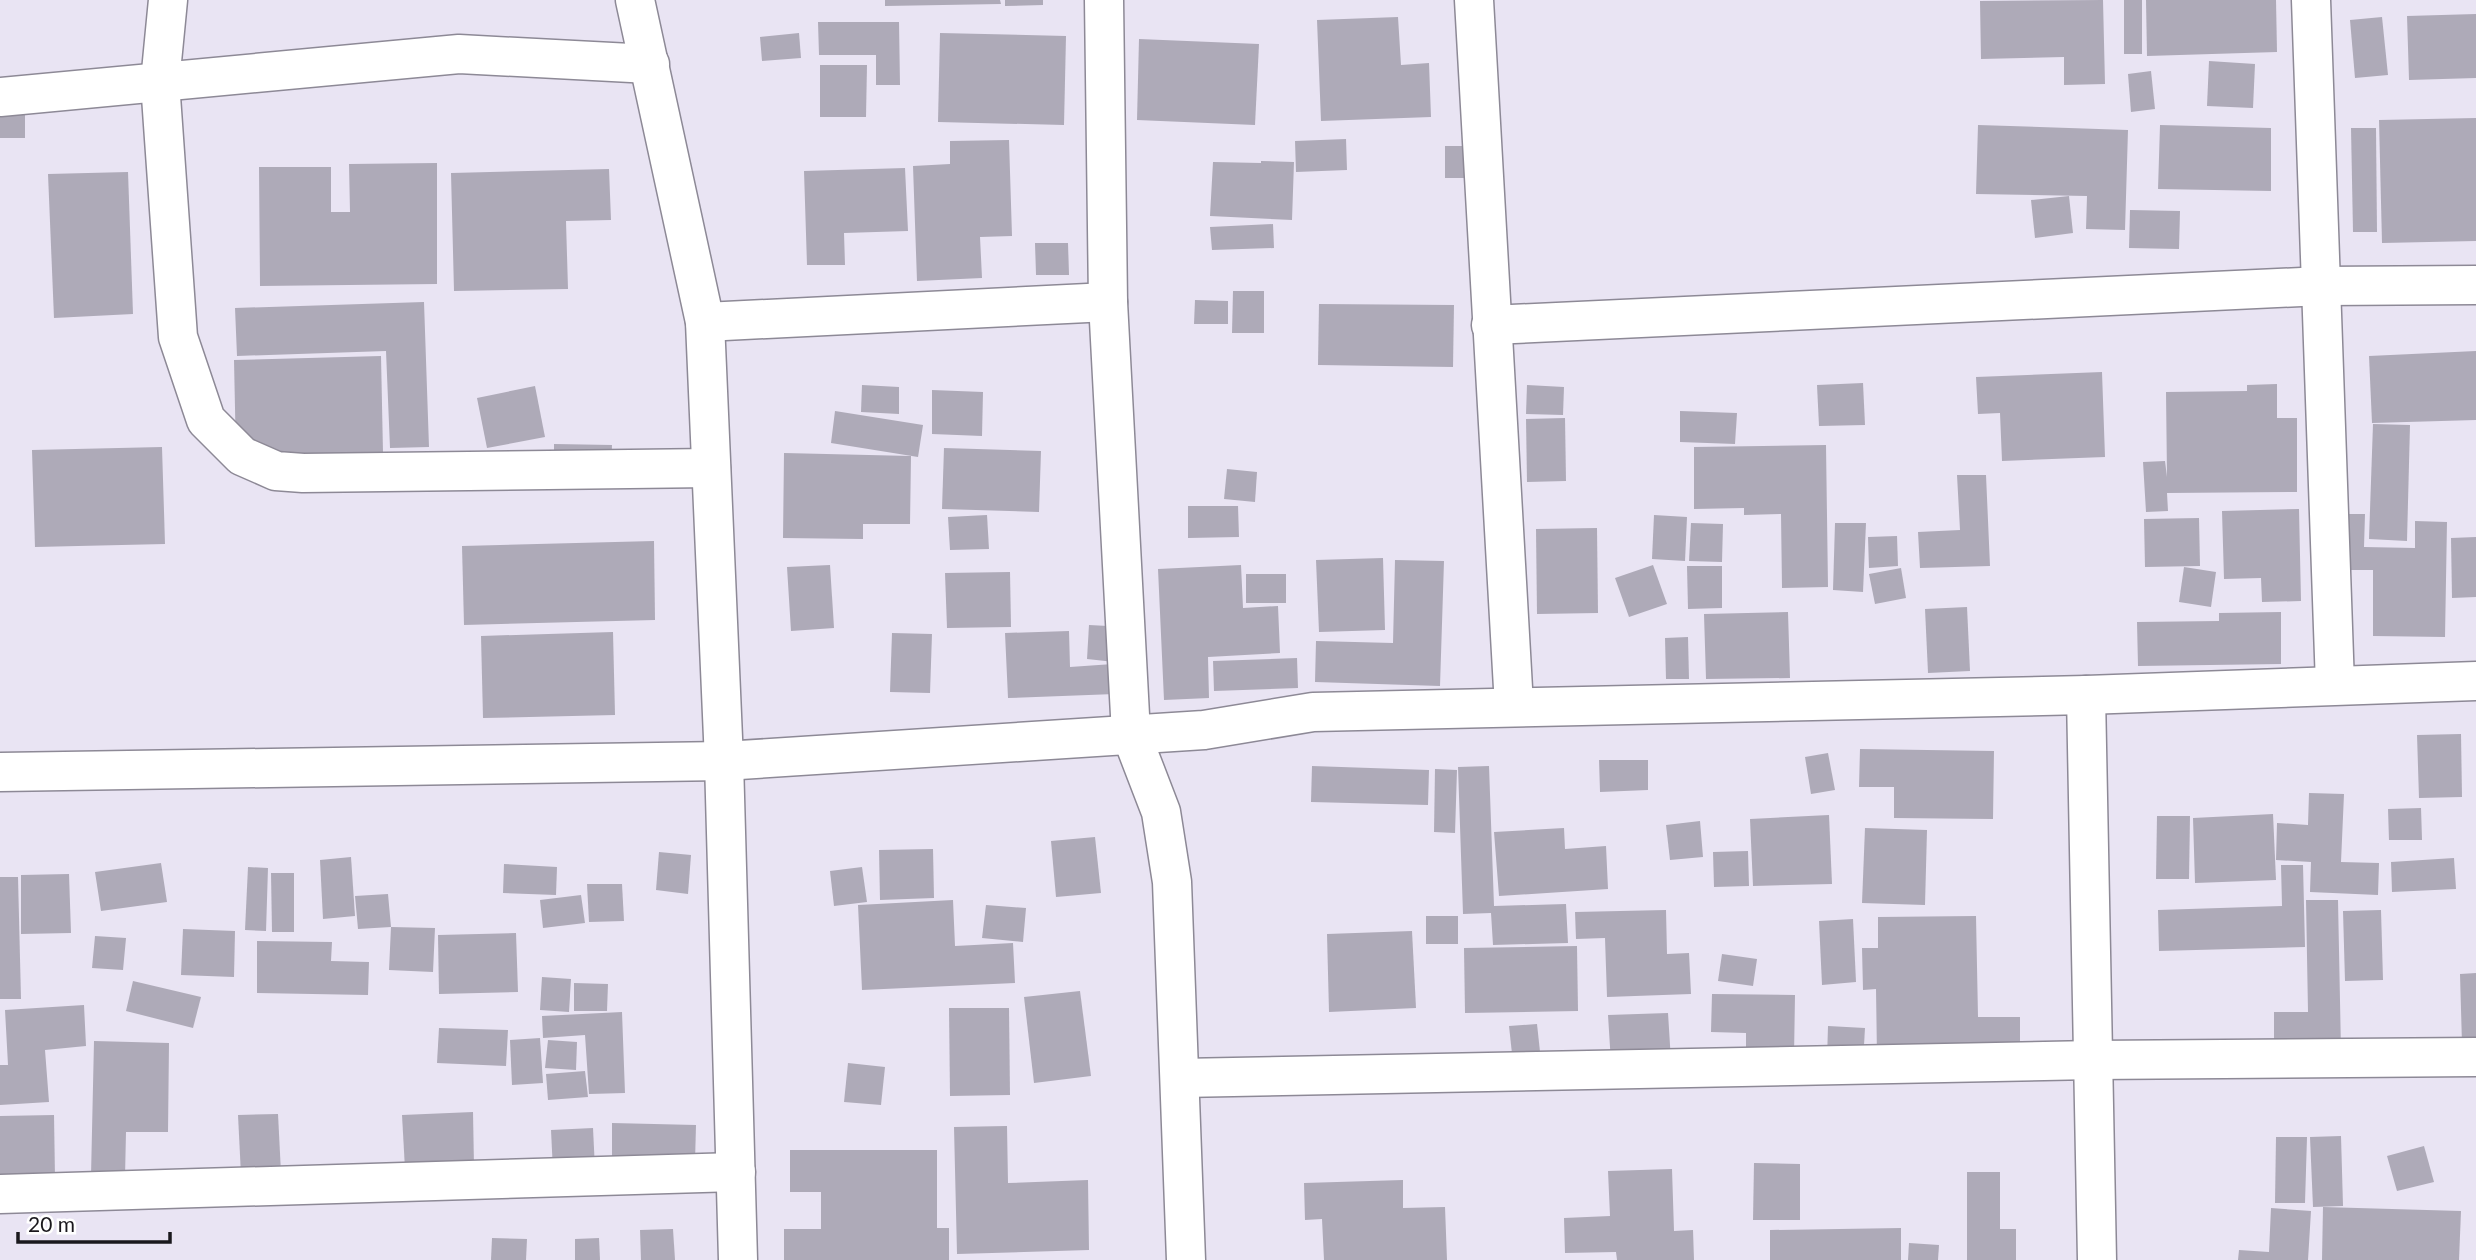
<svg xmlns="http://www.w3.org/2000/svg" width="2476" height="1260" font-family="Lato,sans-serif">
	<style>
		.building { fill: #aeaab8 }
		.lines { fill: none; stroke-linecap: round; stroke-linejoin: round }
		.minor-casing { stroke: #8d8996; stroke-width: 41 }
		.minor { stroke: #fff; stroke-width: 38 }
	</style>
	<rect width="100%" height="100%" fill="#e9e4f3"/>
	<g class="building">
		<polygon points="885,0 1000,0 1001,4 885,6"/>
		<polygon points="1005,0 1043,0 1043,5 1005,6"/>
		<polygon points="2103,0 2105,84 2064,85 2064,57 1981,59 1980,1"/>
		<rect x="2124" y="0" width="18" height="54"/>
		<polygon points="2146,0 2276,0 2277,52 2147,56"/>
		<polygon points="2476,14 2476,78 2409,80 2407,16"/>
		<polygon points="1398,17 1401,65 1429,63 1431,117 1321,121 1317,20"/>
		<polygon points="2382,17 2388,75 2355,78 2350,20"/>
		<polygon points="818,22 899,22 900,85 876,85 876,55 819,55"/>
		<polygon points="799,33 801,58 762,61 760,37"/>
		<polygon points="940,33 1066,36 1064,125 938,122"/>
		<polygon points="1139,39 1259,44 1255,125 1137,120"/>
		<polygon points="2209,61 2255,64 2253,108 2207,106"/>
		<polygon points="820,65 867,65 866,117 820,117"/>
		<polygon points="2151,71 2155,109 2131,112 2128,74"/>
		<rect x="0" y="94" width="25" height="44"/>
		<polygon points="2476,118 2476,241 2382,243 2379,120"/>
		<polygon points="1978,125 2128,130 2125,230 2086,229 2087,196 1976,194"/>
		<polygon points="2160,125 2271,128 2271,191 2158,189"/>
		<polygon points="2351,128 2376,128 2377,232 2353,232"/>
		<polygon points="1346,139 1347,170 1296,172 1295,141"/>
		<polygon points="1009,140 1012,236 980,237 982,278 917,281 913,166 950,164 950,141"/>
		<polygon points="1445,146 1492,146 1491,178 1445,178"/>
		<polygon points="1261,161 1294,162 1292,220 1210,216 1213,162 1261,163"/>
		<polygon points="437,163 437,284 260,286 259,167 331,167 331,212 350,212 349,164"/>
		<polygon points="905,168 908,231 844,233 845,265 807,265 804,171"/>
		<polygon points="609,169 611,220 566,221 568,289 454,291 451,173"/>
		<polygon points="128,172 133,314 54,318 48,174"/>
		<polygon points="2069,196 2073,233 2035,238 2031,200"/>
		<polygon points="2130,210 2180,211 2179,249 2129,248"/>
		<polygon points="1273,224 1274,248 1212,250 1210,227"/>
		<polygon points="1035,243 1068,243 1069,275 1036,275"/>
		<polygon points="1233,291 1264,291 1264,333 1232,333"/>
		<polygon points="1195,300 1228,301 1228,324 1194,324"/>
		<polygon points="424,302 429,447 390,448 386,351 237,356 235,308"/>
		<polygon points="1319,304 1454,305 1453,367 1318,365"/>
		<polygon points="2476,351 2476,420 2372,423 2369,356"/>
		<polygon points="381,356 383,453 236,456 234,360"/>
		<polygon points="2102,372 2105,457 2002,461 2000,413 1978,414 1976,377"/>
		<polygon points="1863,383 1865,425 1819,426 1817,385"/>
		<polygon points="2277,384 2277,418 2297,418 2297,492 2167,493 2168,511 2146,512 2143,462 2165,461 2167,477 2166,392 2247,391 2247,385"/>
		<polygon points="862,385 899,387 899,414 861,412"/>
		<polygon points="1527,385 1564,387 1563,415 1526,414"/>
		<polygon points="535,386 545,437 487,448 477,398"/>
		<polygon points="932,390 983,392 982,436 932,434"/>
		<polygon points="835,411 923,425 918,457 831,443"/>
		<polygon points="1680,411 1737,413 1735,444 1680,442"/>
		<polygon points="1565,418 1566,481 1527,482 1526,419"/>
		<polygon points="2373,424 2410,425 2407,541 2369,539"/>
		<polygon points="554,444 612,445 611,475 554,475"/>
		<polygon points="1826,445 1828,587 1782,588 1781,514 1744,515 1744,508 1694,509 1694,447"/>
		<polygon points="162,447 165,544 35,547 32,450"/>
		<polygon points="944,448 1041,451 1039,512 942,509"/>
		<polygon points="784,453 911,456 910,524 863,524 863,539 783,538"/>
		<polygon points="1227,469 1257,472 1255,502 1224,499"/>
		<polygon points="1957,475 1986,475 1990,566 1920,568 1918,532 1960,530"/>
		<polygon points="1188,506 1238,506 1239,537 1188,538"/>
		<polygon points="2299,509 2301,601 2262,602 2261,578 2224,579 2222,511"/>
		<polygon points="2349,514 2365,514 2364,547 2415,548 2415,521 2447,522 2445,637 2373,636 2373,570 2348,570"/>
		<polygon points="987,515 989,549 950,550 948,517"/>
		<polygon points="1654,515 1687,517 1685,561 1652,559"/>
		<polygon points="2199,518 2200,566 2145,567 2144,519"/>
		<polygon points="1691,523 1723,524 1722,562 1689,561"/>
		<polygon points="1835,523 1866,523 1863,592 1833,590"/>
		<polygon points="1597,528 1598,613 1537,614 1536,529"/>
		<polygon points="1897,536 1898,566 1869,568 1868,537"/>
		<polygon points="2476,537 2476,597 2452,598 2451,538"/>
		<polygon points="654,541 655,620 464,625 462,546"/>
		<polygon points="1383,558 1385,630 1319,632 1316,560"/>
		<polygon points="1395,560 1444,561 1440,686 1315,682 1316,641 1393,643"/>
		<polygon points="830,565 834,628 791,631 787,567"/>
		<polygon points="1241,565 1243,608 1278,606 1280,653 1208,657 1209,698 1164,700 1158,569"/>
		<polygon points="1653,565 1667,604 1629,617 1615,578"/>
		<polygon points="1687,566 1722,566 1722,608 1688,609"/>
		<polygon points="2184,567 2216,572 2211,607 2179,602"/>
		<polygon points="1901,568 1906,598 1875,604 1869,574"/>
		<polygon points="1010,572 1011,627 947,628 945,573"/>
		<rect x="1246" y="574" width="40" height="29"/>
		<polygon points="1967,607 1970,671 1928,673 1925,609"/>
		<polygon points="1788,612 1790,678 1706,679 1704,614"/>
		<polygon points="2281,612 2281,664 2138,666 2137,622 2219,621 2219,613"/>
		<polygon points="1089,625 1127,627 1124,663 1087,659"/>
		<polygon points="1069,631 1070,667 1113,664 1115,694 1008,698 1005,633"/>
		<polygon points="613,632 615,715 483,718 481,636"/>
		<polygon points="892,633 932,634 930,693 890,692"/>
		<polygon points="1688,637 1689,679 1666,679 1665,638"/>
		<polygon points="1297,658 1298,688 1214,691 1213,661"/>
		<polygon points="2461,734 2462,797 2419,798 2417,735"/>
		<polygon points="1860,749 1994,751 1993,819 1894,818 1894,787 1859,787"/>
		<polygon points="1828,753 1835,790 1811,794 1805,757"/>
		<polygon points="1599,760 1648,760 1648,790 1600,792"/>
		<polygon points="1312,766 1429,770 1428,805 1311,802"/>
		<polygon points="1489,766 1494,906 1566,904 1568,943 1493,945 1491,913 1463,914 1458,767"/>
		<polygon points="1435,769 1457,770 1455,833 1434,832"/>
		<polygon points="2309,793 2344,794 2341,862 2379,863 2378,895 2310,892 2311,862 2276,860 2277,823 2308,825"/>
		<polygon points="2421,808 2422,840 2389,840 2388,809"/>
		<polygon points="2273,814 2276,880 2195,883 2193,818"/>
		<polygon points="1829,815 1832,884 1753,886 1750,819"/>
		<polygon points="2157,816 2190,816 2189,879 2156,879"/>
		<polygon points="1700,821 1703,857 1670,860 1666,825"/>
		<polygon points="1564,828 1565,849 1606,846 1608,889 1499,896 1494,832"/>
		<polygon points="1865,828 1927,830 1925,905 1862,903"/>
		<polygon points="1095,837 1101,893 1056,897 1051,841"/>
		<polygon points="933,849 934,898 880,900 879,850"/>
		<polygon points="1748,851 1749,886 1714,887 1713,852"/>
		<polygon points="659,852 691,855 688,894 656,890"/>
		<polygon points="351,857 355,916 323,919 320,860"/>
		<polygon points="2454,858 2456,889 2392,892 2391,862"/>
		<polygon points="161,863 167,902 101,911 95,872"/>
		<polygon points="504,864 557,867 556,895 503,893"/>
		<polygon points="2281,865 2303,865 2305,947 2159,951 2158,910 2282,906"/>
		<polygon points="248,867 268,868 266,931 245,930"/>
		<polygon points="862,867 867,902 834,906 830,871"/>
		<polygon points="271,873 294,873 294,932 272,932"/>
		<polygon points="69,874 71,933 21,934 21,875"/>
		<polygon points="0,877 18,877 21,999 0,999"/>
		<polygon points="587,884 622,884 624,921 589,922"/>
		<polygon points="388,894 391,927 435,928 433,972 389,970 391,927 358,929 355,896"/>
		<polygon points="581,895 585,923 543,928 540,900"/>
		<polygon points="953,900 955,946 1013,943 1015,983 862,990 858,905"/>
		<polygon points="2306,900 2338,900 2341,1051 2274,1052 2274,1012 2308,1012"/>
		<polygon points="986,905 1026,908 1023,942 982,938"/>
		<polygon points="1666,910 1667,954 1689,953 1691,994 1607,997 1605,938 1576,939 1575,912"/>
		<polygon points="2381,910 2383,980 2345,981 2343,911"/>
		<rect x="1426" y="916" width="32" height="28"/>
		<polygon points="1976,916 1978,1017 2020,1017 2020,1056 1877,1057 1876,989 1863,990 1862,948 1878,948 1878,917"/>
		<polygon points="1853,919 1856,982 1822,985 1819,921"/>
		<polygon points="183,929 235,931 234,977 181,975"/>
		<polygon points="1412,931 1416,1008 1329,1012 1327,934"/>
		<polygon points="516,933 518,992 439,994 438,935"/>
		<polygon points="95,936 126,938 123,970 92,968"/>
		<polygon points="257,941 332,942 331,961 369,962 368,995 257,993"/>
		<polygon points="1577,946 1578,1011 1465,1013 1464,948"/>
		<polygon points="1722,954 1757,959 1753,986 1718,981"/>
		<polygon points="2476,973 2476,1043 2462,1044 2460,974"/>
		<polygon points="542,977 571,979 569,1012 540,1010"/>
		<polygon points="133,981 201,997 193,1028 126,1011"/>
		<polygon points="574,983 608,984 607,1011 574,1011"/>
		<polygon points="1080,991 1091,1076 1034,1083 1024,997"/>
		<polygon points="1712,994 1795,995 1794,1057 1746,1057 1746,1033 1711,1032"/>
		<polygon points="84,1005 86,1046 45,1050 49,1102 0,1105 0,1065 8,1065 5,1010"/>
		<polygon points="949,1008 1009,1008 1010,1095 950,1096"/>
		<polygon points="622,1012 625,1093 589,1094 585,1035 543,1038 542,1016"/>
		<polygon points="1668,1013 1671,1061 1611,1063 1608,1015"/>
		<polygon points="1537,1024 1541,1061 1513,1063 1509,1026"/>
		<polygon points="1828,1026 1865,1028 1863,1062 1827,1060"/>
		<polygon points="439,1028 508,1030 506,1066 437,1063"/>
		<polygon points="540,1038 543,1083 512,1085 510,1040"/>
		<polygon points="548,1040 577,1042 576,1070 545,1068"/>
		<polygon points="94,1041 169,1043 168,1132 126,1132 125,1177 91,1176"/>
		<polygon points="848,1063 885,1067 881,1105 844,1102"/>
		<polygon points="585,1071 588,1097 548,1100 546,1074"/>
		<polygon points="473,1112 474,1167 405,1169 402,1115"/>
		<polygon points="278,1114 281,1173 241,1175 238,1115"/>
		<polygon points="54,1115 55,1178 0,1179 0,1116"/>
		<polygon points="612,1123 696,1125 695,1162 612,1161"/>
		<polygon points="1007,1126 1008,1183 1088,1180 1089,1250 957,1254 954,1127"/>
		<polygon points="593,1128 595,1169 553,1171 551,1130"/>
		<polygon points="2341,1136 2343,1206 2313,1207 2310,1137"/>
		<polygon points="2276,1137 2307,1137 2305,1203 2275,1203"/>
		<polygon points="2424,1146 2434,1182 2397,1191 2387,1156"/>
		<polygon points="790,1150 937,1150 937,1228 949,1228 949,1260 784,1260 784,1229 821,1229 821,1192 790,1192"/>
		<polygon points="1754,1163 1800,1164 1800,1220 1753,1220"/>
		<polygon points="1672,1169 1674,1231 1693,1230 1694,1260 1617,1260 1616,1252 1565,1253 1564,1218 1610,1216 1608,1171"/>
		<polygon points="1967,1172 2000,1172 2000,1229 2016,1229 2016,1260 1967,1260"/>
		<polygon points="1403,1180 1403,1208 1445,1207 1447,1260 1324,1260 1322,1219 1305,1220 1304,1183"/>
		<polygon points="2323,1207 2461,1211 2459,1260 2322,1260"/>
		<polygon points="2271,1208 2311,1211 2308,1260 2238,1260 2239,1250 2269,1252"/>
		<polygon points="1901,1228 1901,1260 1770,1260 1770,1230"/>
		<polygon points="673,1229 675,1260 641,1260 640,1230"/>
		<polygon points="492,1238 527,1239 526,1260 491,1260"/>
		<polygon points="599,1238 600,1260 575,1260 575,1239"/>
		<polygon points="1909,1243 1939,1245 1938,1260 1908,1260"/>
	</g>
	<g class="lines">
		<g class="minor-casing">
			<g id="minor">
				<polyline points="168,0 160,82 178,337 206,420 242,456 276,471 303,473 711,468"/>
				<polyline points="635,0 705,322 724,761 738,1260"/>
				<polyline points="1104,0 1108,302 1131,734 1161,812 1172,882 1186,1260"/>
				<polyline points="1474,0 1514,706"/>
				<polyline points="2311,0 2335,685"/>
				<polyline points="0,97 459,54 650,64"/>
				<polyline points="705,322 1108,302"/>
				<polyline points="1491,325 2322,286 2476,285"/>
				<polyline points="2086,695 2097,1260"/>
				<polyline points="0,772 724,761 1204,730 1313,712 2086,695 2476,681"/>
				<polyline points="1181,1078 2093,1060 2476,1057"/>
				<polyline points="0,1194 736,1172"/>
			</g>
		</g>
		<use href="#minor" class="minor"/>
	</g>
	<path d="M18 1232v10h152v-10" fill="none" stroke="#1a181d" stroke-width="3.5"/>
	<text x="28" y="1232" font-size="21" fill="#1a181d" stroke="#ffffff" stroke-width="5" paint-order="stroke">20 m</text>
</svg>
